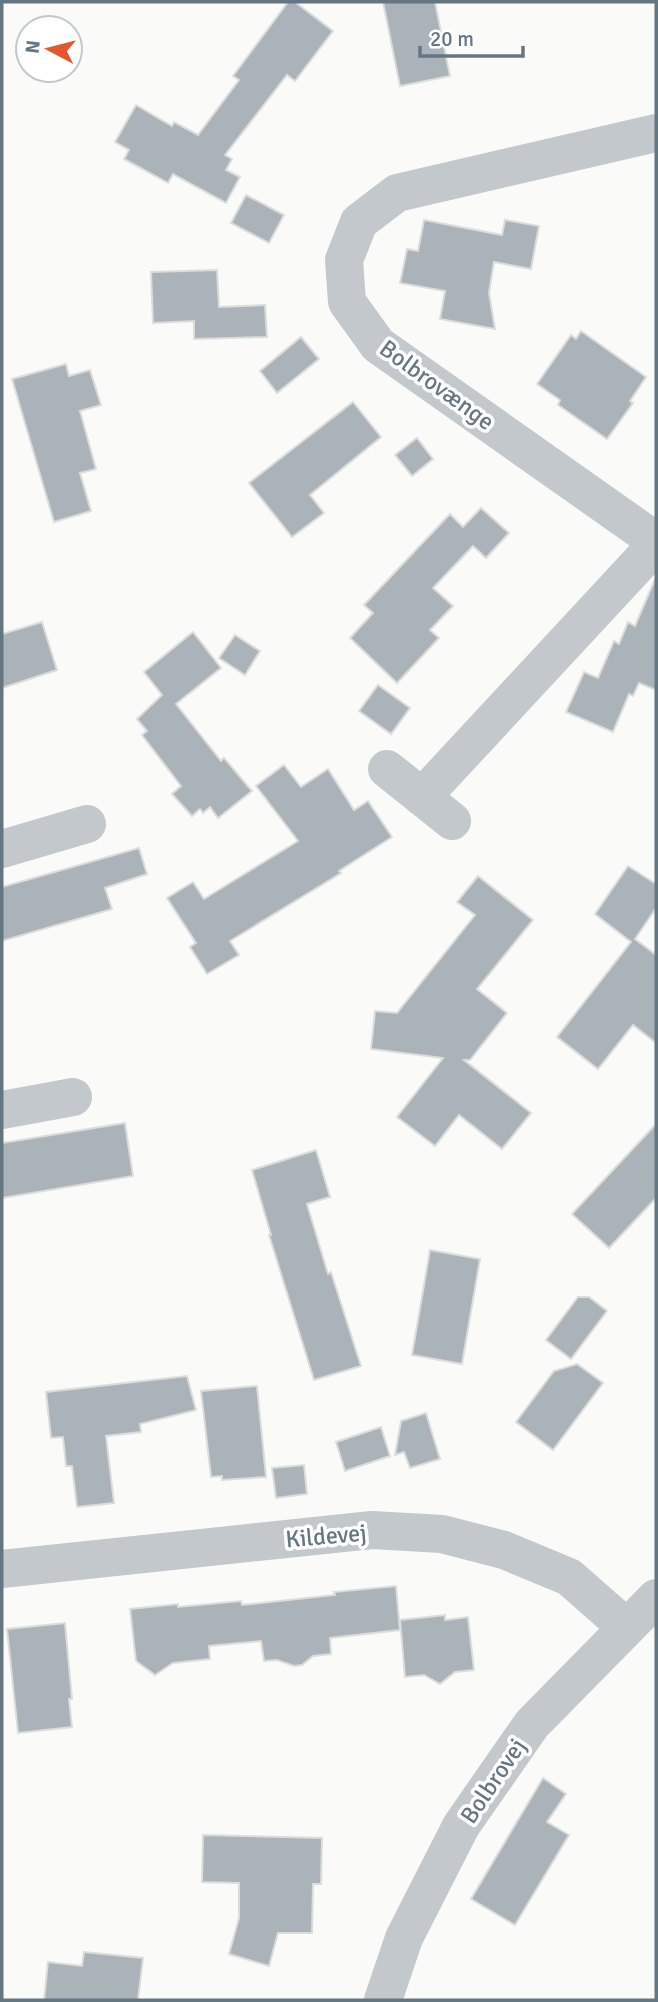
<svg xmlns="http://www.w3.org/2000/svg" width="658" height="2002" font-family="Signika,sans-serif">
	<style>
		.building { fill: #aab3b9; stroke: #dcdcda; stroke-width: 2 }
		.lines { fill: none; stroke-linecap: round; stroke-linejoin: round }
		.minor { stroke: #c3c8cc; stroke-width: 38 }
		.labels { text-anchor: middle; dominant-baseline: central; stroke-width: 7; stroke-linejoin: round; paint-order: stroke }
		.street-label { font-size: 24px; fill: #657683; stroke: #fff }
	</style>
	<rect width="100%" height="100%" fill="#fafaf8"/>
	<g class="building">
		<polygon points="288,2 295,2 333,31 295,81 287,75 225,155 232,159 226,170 240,177 226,203 173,174 168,183 124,159 129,150 115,142 136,105 172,126 174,122 198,135 239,80 233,76"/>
		<polygon points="383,2 435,2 450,76 400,86"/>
		<polygon points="246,195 284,215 269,243 231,223"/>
		<polygon points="424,220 502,235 505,220 539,226 531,269 494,262 489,293 495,329 440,319 445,291 400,283 407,249 418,251"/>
		<polygon points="217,270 219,307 265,305 267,337 194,339 194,321 153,323 151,272"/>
		<polygon points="581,331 646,377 630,401 633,403 607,439 558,405 560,400 537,384 571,335 576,339"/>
		<polygon points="301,337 319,359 277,393 260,371"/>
		<polygon points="66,364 69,376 90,370 101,405 80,411 96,469 80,473 91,511 54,522 12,379"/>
		<polygon points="353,402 381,437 310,495 324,513 292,537 249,483"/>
		<polygon points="417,438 433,459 412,476 395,455"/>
		<polygon points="481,508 509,533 486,558 473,546 433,588 453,606 430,630 439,638 397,683 350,638 373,613 364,605 450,514 463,527"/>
		<polygon points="656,577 656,690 639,683 633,696 629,694 613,732 566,712 584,672 598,678 614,641 619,644 628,622 635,626"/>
		<polygon points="42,622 57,670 2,688 2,634"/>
		<polygon points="193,632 221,668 176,704 221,761 224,758 252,791 218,818 210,807 203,813 200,809 192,816 172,794 181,786 142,735 147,731 137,719 162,695 144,672"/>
		<polygon points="235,635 260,651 245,675 219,658"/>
		<polygon points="378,685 410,708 391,734 359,711"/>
		<polygon points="284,765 301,787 328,769 354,810 368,801 392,837 339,871 341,873 230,941 239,955 207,974 190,947 196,943 167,898 193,882 204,899 298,841 256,786"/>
		<polygon points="139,848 147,874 105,888 112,909 2,941 2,887"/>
		<polygon points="628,866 656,884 656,908 635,939 656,955 656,1043 633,1025 598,1069 557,1037 631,942 595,914"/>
		<polygon points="478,876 533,920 477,989 507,1013 470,1060 464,1060 531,1113 502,1149 459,1115 435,1146 397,1117 443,1058 371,1049 375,1011 397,1013 475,915 457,902"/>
		<polygon points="125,1123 133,1176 2,1198 2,1143"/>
		<polygon points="656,1124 656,1198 609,1248 572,1214"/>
		<polygon points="316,1150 330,1197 307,1204 328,1274 331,1272 361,1366 314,1380 269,1235 271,1235 252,1170"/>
		<polygon points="430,1250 480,1259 462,1364 412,1355"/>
		<polygon points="578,1297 589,1297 607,1311 571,1359 546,1340"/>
		<polygon points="577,1364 603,1383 553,1450 516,1422 554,1371"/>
		<polygon points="187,1376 196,1410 140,1424 141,1432 106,1436 114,1503 77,1507 72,1466 66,1466 63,1437 51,1438 46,1392"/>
		<polygon points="257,1386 266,1477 222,1480 222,1476 211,1477 201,1391"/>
		<polygon points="426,1413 440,1459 410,1468 404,1452 395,1455 401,1421"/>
		<polygon points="381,1427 390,1456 345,1471 336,1442"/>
		<polygon points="304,1465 307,1494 276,1498 272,1468"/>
		<polygon points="396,1586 400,1630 330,1638 331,1654 313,1656 302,1665 294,1666 277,1660 264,1661 261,1641 209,1646 210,1659 173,1663 155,1675 136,1661 130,1609 178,1604 178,1607 241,1601 242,1605 335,1595 334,1592"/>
		<polygon points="445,1615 445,1620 468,1617 474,1670 455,1672 440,1684 424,1675 405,1677 400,1620"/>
		<polygon points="65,1623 72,1699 69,1699 72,1727 18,1733 7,1629"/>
		<polygon points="543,1778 566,1794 547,1822 569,1835 515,1925 471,1899"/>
		<polygon points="203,1835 322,1838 321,1884 313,1884 312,1933 278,1933 269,1966 229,1954 239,1918 239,1883 202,1882"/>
		<polygon points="84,1952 143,1958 138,2000 44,2000 48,1962 82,1966"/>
	</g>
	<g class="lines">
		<g class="minor">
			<polyline points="656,133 397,193 359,222 344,260 347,302 378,345 656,541"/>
			<polyline points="387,769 452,821"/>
			<polyline points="422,797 656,545"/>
			<polyline points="2,849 87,824"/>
			<polyline points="2,1110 73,1097"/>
			<polyline points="2,1569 372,1530 442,1534 504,1550 569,1577 626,1627"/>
			<polyline points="383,2000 404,1938 461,1826 532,1724 656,1598"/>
		</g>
	</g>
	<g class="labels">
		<g class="street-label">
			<text transform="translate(437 385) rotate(36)">Bolbrovænge</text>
			<text transform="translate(326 1536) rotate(-5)">Kildevej</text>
			<text transform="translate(493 1781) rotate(-56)">Bolbrovej</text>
		</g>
	</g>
	<rect width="658" height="2002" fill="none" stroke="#657683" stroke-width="7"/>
	<g transform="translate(49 49) rotate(277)"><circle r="33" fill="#ffffff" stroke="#c1c8cd" stroke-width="2"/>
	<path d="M0-5L12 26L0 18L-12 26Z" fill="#e4572e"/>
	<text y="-10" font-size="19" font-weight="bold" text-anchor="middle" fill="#657683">N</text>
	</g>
	<path d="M420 46v10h103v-10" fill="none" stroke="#657683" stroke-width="3.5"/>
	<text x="430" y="46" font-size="21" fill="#657683" stroke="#ffffff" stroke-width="5" paint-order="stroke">20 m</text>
</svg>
